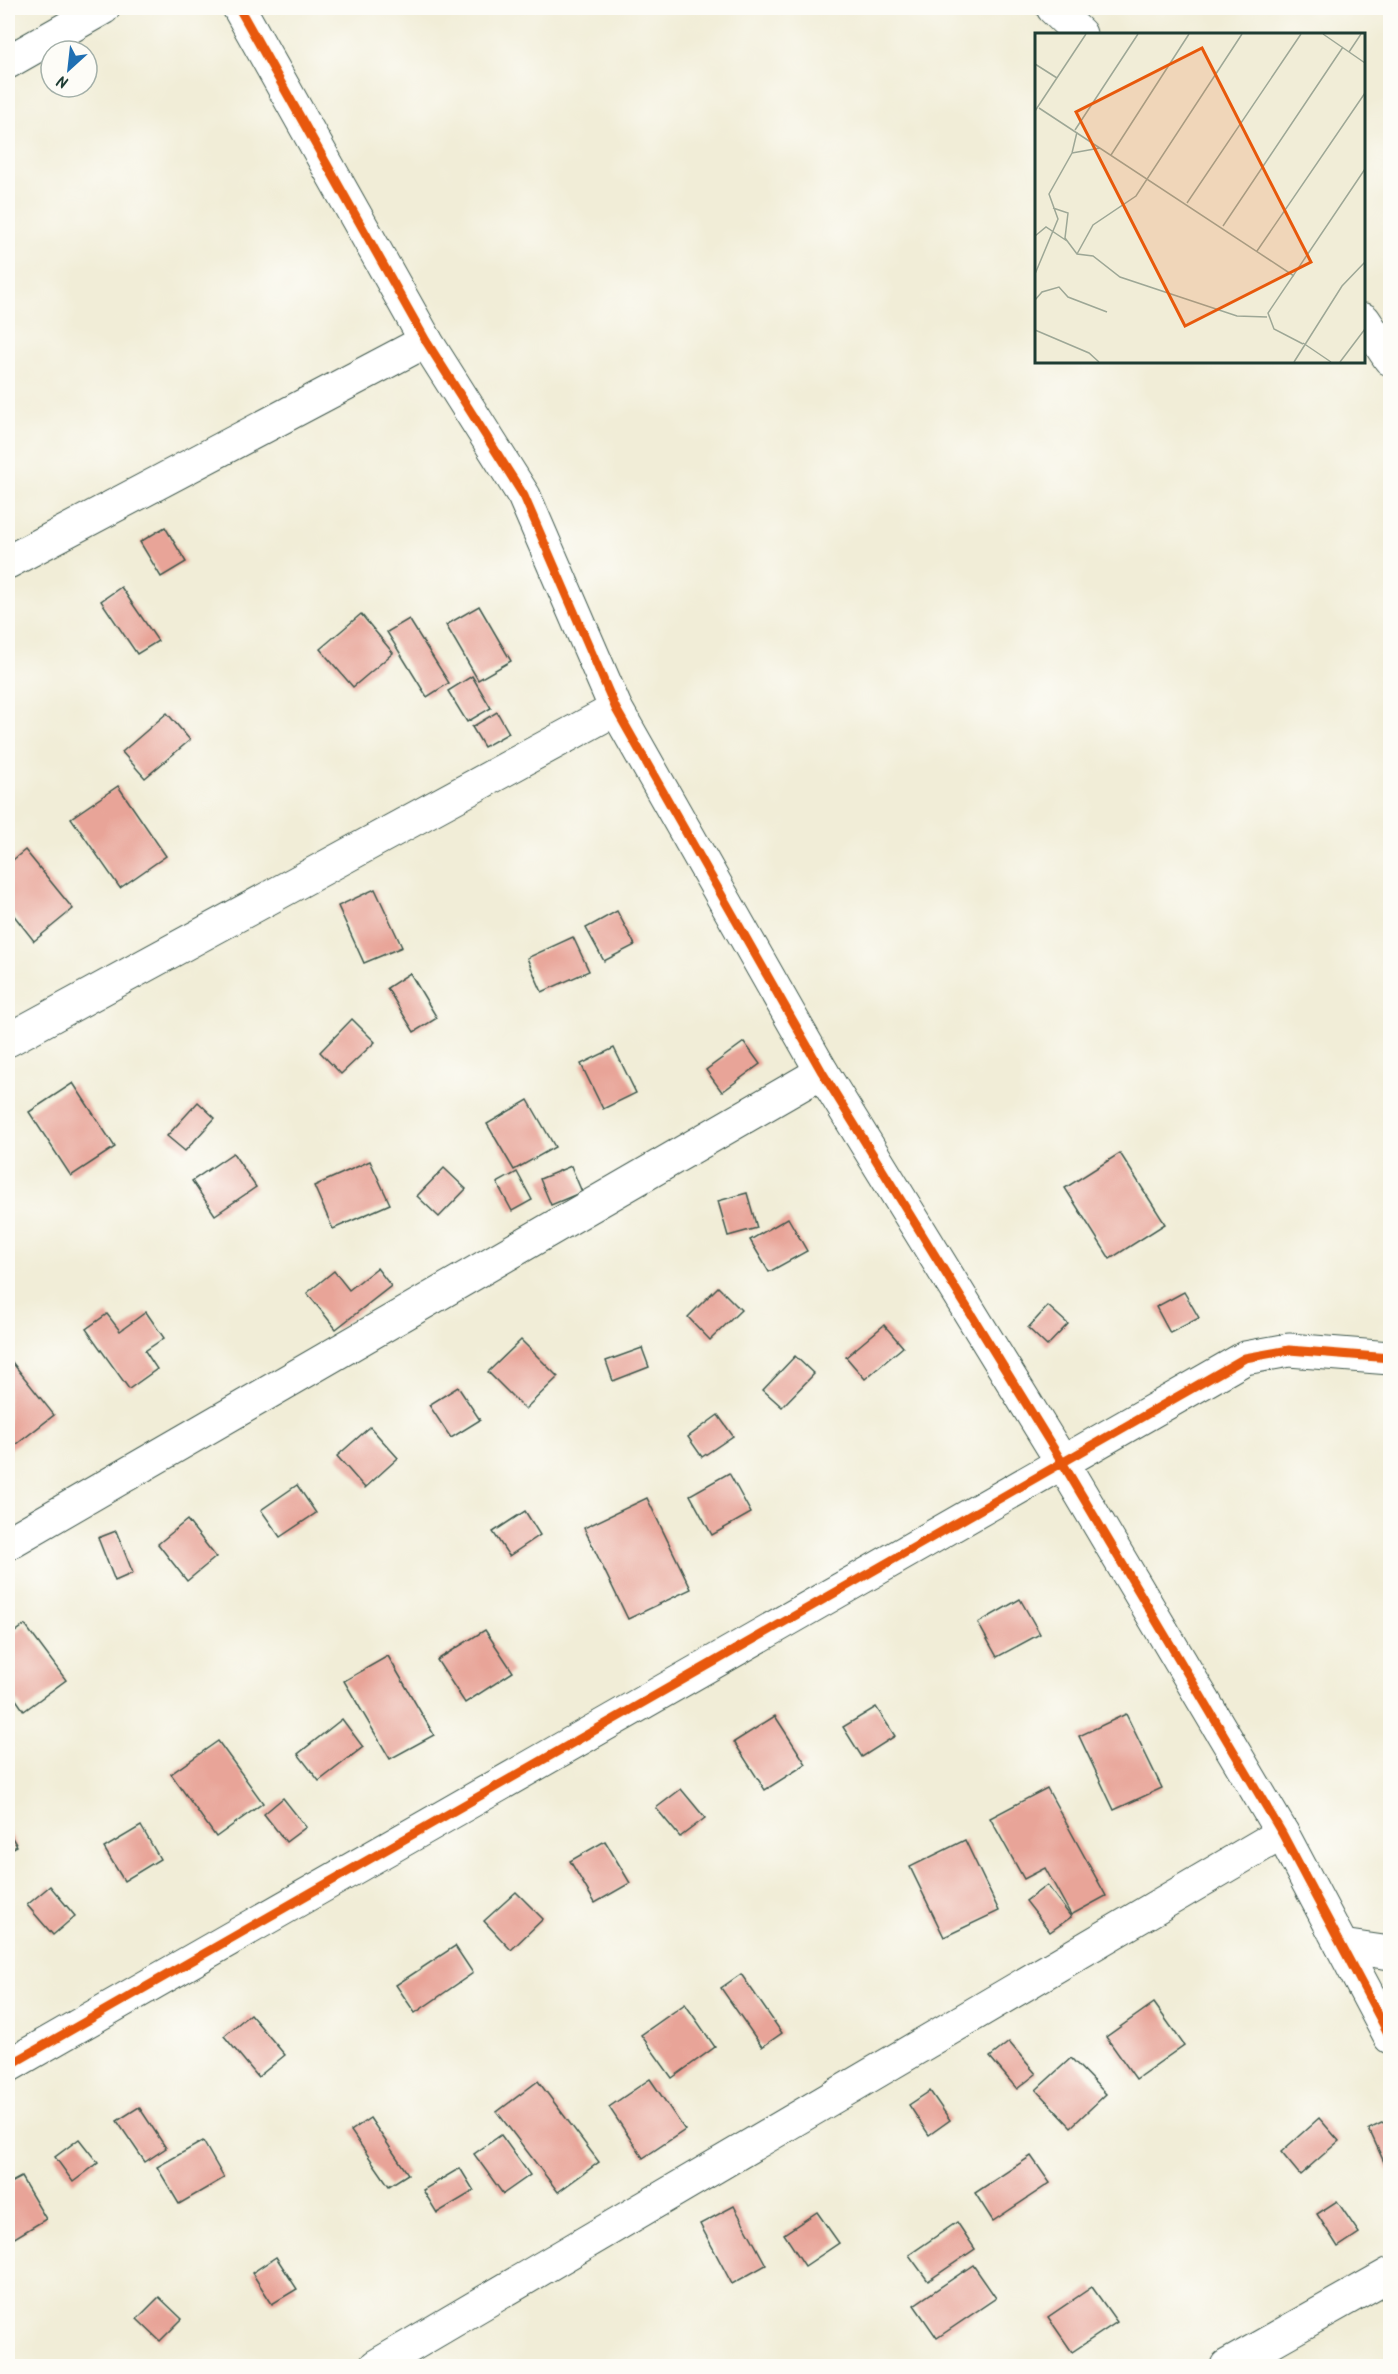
<svg xmlns="http://www.w3.org/2000/svg" width="1398" height="2374" font-family="Kalam,sans-serif">
	<style>
		.building { fill: #e8a498 }
		.lines { fill: none; stroke-linecap: round; stroke-linejoin: round }
		.street-casing { stroke: #3e574c; stroke-width: 35 }
		.street { stroke: #fff; stroke-width: 33 }
		.cycleway-casing { stroke: #fdfcf7; stroke-width: 13 }
		.cycleway { stroke: #e8590c; stroke-width: 9 }
		.inset-road { fill: none; stroke: #9da796; stroke-width: 1.5 }
		.view { fill: #e8590c; fill-opacity: 0.15; stroke: #e8590c; stroke-width: 3 }
		.inset-edge { fill: none; stroke: #1f3d34; stroke-width: 3 }
	</style>
	<rect width="100%" height="100%" fill="#fdfcf7"/>
	<filter id="ink" filterUnits="userSpaceOnUse"><feTurbulence type="fractalNoise" baseFrequency=".0167" numOctaves="2"/><feDisplacementMap in="SourceGraphic" scale="12" xChannelSelector="R" yChannelSelector="G"/><feConvolveMatrix kernelMatrix="1 2 1 2 8 2 1 2 1" color-interpolation-filters="sRGB"/></filter>
	<filter id="wash" filterUnits="userSpaceOnUse"><feTurbulence type="fractalNoise" baseFrequency=".008" numOctaves="4" result="noise"/><feDisplacementMap in="SourceGraphic" scale="24" xChannelSelector="R" yChannelSelector="G"/><feGaussianBlur stdDeviation="1.35" result="paint"/><feColorMatrix in="noise" values="0 0 0 0 0 0 0 0 0 0 0 0 0 0 0 0 0 1.4 0 .05"/><feComposite in="paint" operator="in"/></filter>
	<g filter="url(#wash)">
		<rect width="100%" height="100%" fill="#f1edd7"/>
		<g id="blocks">
			<g class="building">
				<polygon points="165,527 186,562 161,577 140,542"/>
				<polygon points="121,587 158,641 137,654 101,601"/>
				<polygon points="479,606 511,661 478,680 446,625"/>
				<polygon points="361,614 393,653 353,687 320,649"/>
				<polygon points="409,619 449,683 427,697 387,632"/>
				<polygon points="472,676 491,708 467,722 448,691"/>
				<polygon points="497,712 509,733 484,747 472,727"/>
				<polygon points="167,713 190,740 145,778 122,752"/>
				<polygon points="118,786 166,856 120,888 71,818"/>
				<polygon points="25,850 73,909 34,941 8,908 8,864"/>
				<polygon points="375,889 402,947 364,963 338,906"/>
				<polygon points="617,911 635,945 604,961 586,928"/>
				<polygon points="573,937 589,971 542,992 527,958"/>
				<polygon points="410,973 437,1018 414,1032 387,988"/>
				<polygon points="352,1019 375,1042 341,1074 320,1052"/>
				<polygon points="744,1042 760,1064 722,1092 706,1070"/>
				<polygon points="614,1048 636,1093 603,1109 581,1064"/>
				<polygon points="73,1083 115,1147 71,1176 29,1112"/>
				<polygon points="528,1100 555,1147 514,1170 487,1124"/>
				<polygon points="198,1102 215,1118 185,1151 167,1136"/>
				<polygon points="233,1153 256,1187 215,1215 192,1181"/>
				<polygon points="1120,1153 1165,1224 1110,1259 1065,1188"/>
				<polygon points="370,1161 390,1204 333,1229 314,1186"/>
				<polygon points="571,1166 582,1192 551,1205 540,1179"/>
				<polygon points="444,1168 466,1189 439,1217 417,1196"/>
				<polygon points="517,1172 532,1200 512,1211 497,1183"/>
				<polygon points="747,1193 757,1228 728,1236 718,1201"/>
				<polygon points="788,1218 807,1251 769,1272 750,1240"/>
				<polygon points="377,1268 391,1286 336,1329 307,1293 334,1271 349,1290"/>
				<polygon points="718,1287 741,1310 710,1340 688,1317"/>
				<polygon points="1184,1292 1199,1318 1170,1333 1156,1307"/>
				<polygon points="1048,1306 1068,1324 1047,1346 1028,1328"/>
				<polygon points="146,1312 164,1338 145,1351 157,1369 129,1389 86,1329 107,1314 120,1331"/>
				<polygon points="884,1325 903,1347 865,1379 846,1357"/>
				<polygon points="521,1340 558,1377 525,1409 488,1372"/>
				<polygon points="642,1348 649,1367 613,1381 606,1361"/>
				<polygon points="795,1356 814,1374 782,1407 763,1390"/>
				<polygon points="8,1357 54,1415 8,1451"/>
				<polygon points="458,1387 480,1420 451,1438 429,1405"/>
				<polygon points="718,1415 733,1436 702,1457 688,1437"/>
				<polygon points="370,1427 398,1458 365,1488 337,1456"/>
				<polygon points="729,1473 751,1513 712,1535 690,1495"/>
				<polygon points="297,1485 316,1513 280,1537 261,1510"/>
				<polygon points="647,1498 691,1589 628,1619 584,1528"/>
				<polygon points="525,1511 540,1535 509,1556 493,1532"/>
				<polygon points="187,1520 216,1557 187,1581 158,1544"/>
				<polygon points="116,1531 133,1573 115,1581 98,1538"/>
				<polygon points="1020,1599 1040,1634 997,1657 978,1623"/>
				<polygon points="25,1625 66,1680 24,1711 8,1688 8,1637"/>
				<polygon points="485,1630 513,1672 465,1703 437,1660"/>
				<polygon points="388,1656 434,1735 390,1759 344,1681"/>
				<polygon points="876,1707 895,1736 862,1757 843,1727"/>
				<polygon points="1126,1714 1162,1788 1114,1810 1079,1736"/>
				<polygon points="775,1716 806,1764 765,1790 734,1742"/>
				<polygon points="342,1719 363,1747 319,1781 298,1754"/>
				<polygon points="218,1741 263,1803 216,1837 171,1774"/>
				<polygon points="1047,1788 1106,1896 1071,1915 1045,1868 1024,1879 990,1818"/>
				<polygon points="681,1789 705,1818 680,1837 656,1808"/>
				<polygon points="283,1798 306,1827 286,1842 264,1814"/>
				<polygon points="141,1826 160,1859 124,1881 104,1848"/>
				<polygon points="8,1831 17,1846 8,1851"/>
				<polygon points="965,1840 999,1911 944,1937 910,1867"/>
				<polygon points="605,1841 630,1883 595,1903 570,1861"/>
				<polygon points="1047,1885 1071,1917 1050,1932 1026,1901"/>
				<polygon points="50,1886 75,1916 53,1935 27,1905"/>
				<polygon points="516,1892 543,1919 511,1950 484,1921"/>
				<polygon points="455,1946 473,1973 415,2013 396,1985"/>
				<polygon points="741,1974 782,2033 762,2047 721,1988"/>
				<polygon points="1154,2003 1184,2045 1136,2079 1106,2037"/>
				<polygon points="685,2004 715,2047 672,2078 641,2035"/>
				<polygon points="250,2014 285,2055 258,2077 224,2036"/>
				<polygon points="1009,2042 1036,2074 1017,2089 990,2057"/>
				<polygon points="1071,2058 1106,2094 1071,2127 1036,2090"/>
				<polygon points="650,2079 685,2130 643,2158 609,2107"/>
				<polygon points="538,2081 599,2162 558,2192 497,2112"/>
				<polygon points="930,2091 950,2120 929,2135 909,2105"/>
				<polygon points="139,2107 166,2148 145,2162 117,2121"/>
				<polygon points="370,2118 408,2174 389,2186 351,2131"/>
				<polygon points="1319,2118 1339,2141 1300,2175 1281,2152"/>
				<polygon points="1390,2119 1390,2170 1388,2171 1369,2129"/>
				<polygon points="501,2135 530,2175 503,2194 474,2154"/>
				<polygon points="79,2139 98,2163 73,2182 55,2157"/>
				<polygon points="203,2141 224,2178 179,2204 157,2167"/>
				<polygon points="1031,2156 1050,2183 993,2221 975,2193"/>
				<polygon points="460,2168 474,2191 437,2213 423,2190"/>
				<polygon points="21,2177 46,2219 8,2242 8,2184"/>
				<polygon points="1337,2201 1359,2233 1338,2247 1317,2214"/>
				<polygon points="734,2206 766,2265 732,2284 700,2224"/>
				<polygon points="817,2212 839,2243 805,2266 784,2234"/>
				<polygon points="957,2222 975,2249 928,2281 909,2255"/>
				<polygon points="276,2257 297,2289 272,2304 252,2273"/>
				<polygon points="973,2265 996,2298 937,2338 914,2305"/>
				<polygon points="1092,2287 1117,2322 1072,2352 1048,2317"/>
				<polygon points="159,2297 182,2319 160,2341 137,2319"/>
			</g>
		</g>
	</g>
	<g filter="url(#ink)">
		<use href="#blocks" fill-opacity="0" stroke="#3e574c" stroke-width="1.5"/>
		<g class="lines">
			<g class="street-casing">
				<g id="street">
					<polyline points="239,8 426,341 524,496 616,709 822,1072 1062,1462 1282,1833 1390,2037"/>
					<polyline points="1053,8 1080,34"/>
					<polyline points="8,62 103,8"/>
					<polyline points="1364,320 1390,359"/>
					<polyline points="8,562 426,341"/>
					<polyline points="8,1040 616,709"/>
					<polyline points="8,1543 822,1072"/>
					<polyline points="1342,1946 1390,1953"/>
					<polyline points="8,2066 1245,1358 1289,1350 1390,1358"/>
					<polyline points="376,2366 1282,1833"/>
					<polyline points="1227,2366 1390,2274"/>
				</g>
			</g>
			<use href="#street" class="street"/>
			<g class="cycleway-casing">
				<g id="cycleway">
					<polyline points="239,8 426,341 524,496 616,709 822,1072 1062,1462 1282,1833 1390,2037"/>
					<polyline points="8,2066 1245,1358 1289,1350 1390,1358"/>
				</g>
			</g>
			<use href="#cycleway" class="cycleway"/>
		</g>
	</g>
	<g transform="translate(1035 33)">
		<rect width="330" height="330" fill="#f1edd7"/>
		<path class="inset-road" d="M288,1L330,30M314,19L326,1M0,31L22,45M4,75L259,243M0,78L51,1M40,97L103,1M37,120L65,115M76,122L154,1M152,170L266,1M18,175L33,180L30,205L42,221L58,223L85,244L202,283L232,284M188,193L308,14M0,203L11,194L32,208M222,218L330,60M42,221L58,192L101,163L207,1M0,241L23,186L14,161L37,120L42,99M0,267L7,259L24,254L33,264L72,279M0,297L54,320L64,329M268,310L296,329M268,311L239,296L233,280L330,136M259,329L307,253L330,229M305,329L330,296"/>
		<path class="view" d="M167,15L276,229L150,293L41,79Z"/>
		<rect width="330" height="330" class="inset-edge"/>
	</g>
	<rect width="1398" height="2374" fill="none" stroke="#fdfcf7" stroke-width="30"/>
	<g transform="translate(69 69) rotate(207)"><circle r="28" fill="#fdfcf7" stroke="#a4b0a9" stroke-width="1.5"/>
	<path d="M0-4.5L10 22L0 15L-10 22Z" fill="#1f6fb2"/>
	<text y="-9" font-size="16" font-weight="bold" text-anchor="middle" fill="#1f3d34">N</text>
	</g>
</svg>
